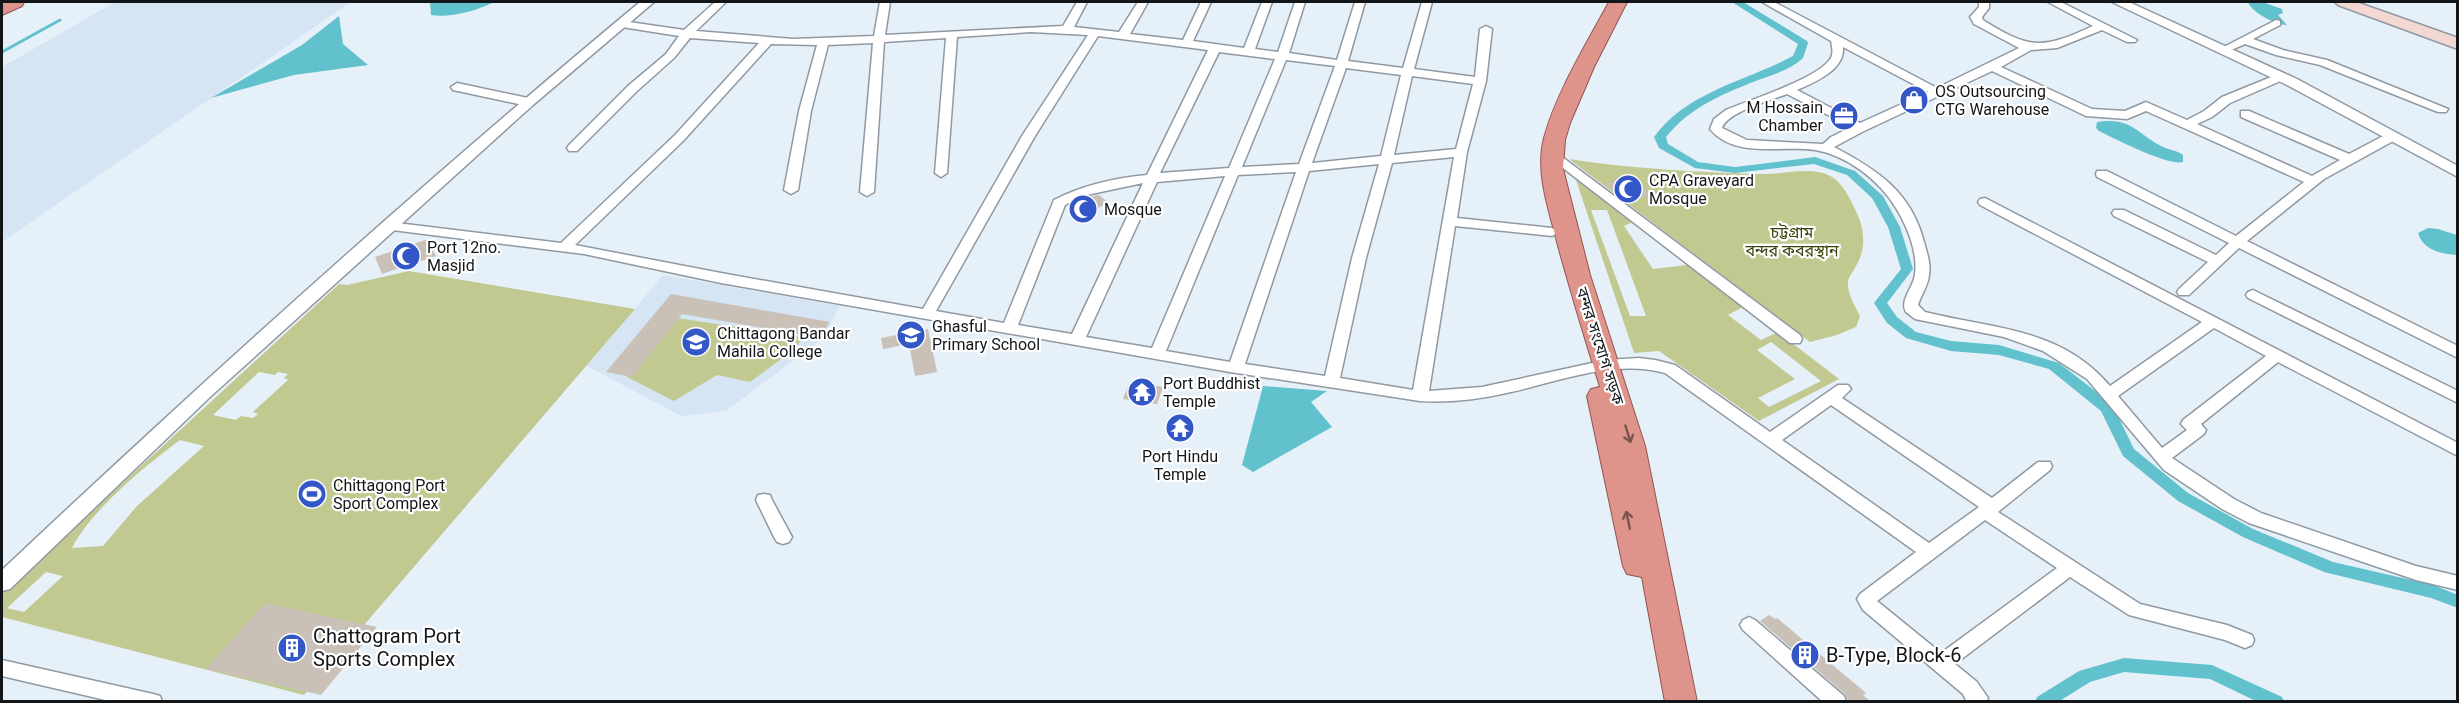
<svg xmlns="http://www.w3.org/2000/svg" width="2459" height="703" font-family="Roboto,'Noto Sans Bengali',sans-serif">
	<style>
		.built { fill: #d5e5f3 }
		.green { fill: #c1c991; fill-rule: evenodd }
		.water { fill: #61c1cc }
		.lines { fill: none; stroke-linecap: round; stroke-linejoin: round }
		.stream { stroke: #61c1cc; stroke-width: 3 }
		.canal { fill: #61c1cc; fill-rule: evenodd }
		.building { fill: #c9c1b8 }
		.minor-casing { stroke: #9099a2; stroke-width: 3 }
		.tertiary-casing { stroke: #9099a2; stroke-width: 3 }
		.secondary-casing { stroke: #9099a2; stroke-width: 3 }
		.trunk-casing { stroke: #915650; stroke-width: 2 }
		.minor { fill: #fff; fill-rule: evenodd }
		.tertiary { fill: #fff; fill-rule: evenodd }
		.secondary { fill: #f2d7d3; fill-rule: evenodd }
		.trunk { fill: #de948a; fill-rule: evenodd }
		.oneway { stroke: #785552 }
		.labels { text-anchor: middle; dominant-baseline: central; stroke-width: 4.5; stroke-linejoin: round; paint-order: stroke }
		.poi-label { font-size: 16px; fill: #131619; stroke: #fff; text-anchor: start }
		.park-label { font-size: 16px; fill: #3b410b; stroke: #fff }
		.street-label { font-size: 16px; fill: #131619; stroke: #fff }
		.near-poi-label { font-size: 20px; fill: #131619; stroke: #fff; text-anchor: start }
	</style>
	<rect width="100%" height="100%" fill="#e6f0f9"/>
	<g class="built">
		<polygon points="115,2 351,2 2,242 2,67"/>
		<polygon points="663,275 840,306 821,340 726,411 681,416 587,366"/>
	</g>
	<g class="green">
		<path d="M1569,159C1632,169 1697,172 1760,174C1782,175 1812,165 1832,177C1845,185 1853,205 1859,218C1865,235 1865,251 1856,266C1854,271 1848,277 1848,282C1847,293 1855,306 1860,316L1856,327L1837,335L1810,342Z"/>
		<path d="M1575,177L1839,379L1759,421L1659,351L1634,353ZM1591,210H1607L1646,316H1630ZM1633,222L1687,265L1653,269L1624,226ZM1743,307L1776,333L1761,340L1728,315ZM1771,342L1821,381L1769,407L1758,398L1795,379L1757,350Z"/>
		<path d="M409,271L635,309L304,695L2,617V594L339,284L347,285ZM259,372L275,375L278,372L288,374L284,378L288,380L253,412L258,414L253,418L241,416L236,420L213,415ZM180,440L204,446L137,506L103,546L72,548C92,509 145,466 180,440ZM46,572L63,576L24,612L7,608Z"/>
		<polygon points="677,318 803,337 796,348 750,382 717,375 674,401 627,377"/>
	</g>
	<g class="water">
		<path d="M430,2H494C476,11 451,18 431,15Z"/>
		<path d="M2248,2H2262L2282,9L2283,13L2278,15L2287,25C2276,25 2251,12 2248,2Z"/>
		<polygon points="339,16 343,44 368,65 294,75 211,98 302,45"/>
		<path d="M2097,122C2131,117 2135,132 2161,146C2169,150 2176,150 2183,155V162C2168,166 2115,139 2099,131L2096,128Z"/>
		<path d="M2428,228L2438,229L2457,235V255C2441,254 2423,250 2418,233Z"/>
		<polygon points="1263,386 1327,391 1311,402 1332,427 1253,472 1242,465"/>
	</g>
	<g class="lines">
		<polyline class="stream" points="2,52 60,20"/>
		<g class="canal">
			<path d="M1732,2H1743L1807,41L1808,43L1803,58C1793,68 1775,74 1761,79C1725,93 1691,106 1666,137L1668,144L1698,162L1735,167L1815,157L1855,171L1883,196L1900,227L1913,269L1887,303L1897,317L1916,332L1951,341L1999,345L2059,363L2112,404L2134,449L2188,493L2253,529L2333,562L2433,585L2458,595V608L2431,598L2324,572L2243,537L2178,501L2123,456L2101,411L2049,369L1999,355L1951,351L1906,338L1887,323L1874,303L1901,269L1888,227L1872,198L1847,175L1814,164L1735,173L1695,168L1659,148L1654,137C1688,91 1745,82 1793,56L1798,44Z"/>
			<polygon points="2124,658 2212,665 2282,697 2284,702 2258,702 2210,679 2124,672 2090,682 2058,702 2035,702 2037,697 2079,671"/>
		</g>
	</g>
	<g class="building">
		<polygon points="1625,176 1652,194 1631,203 1605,184"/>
		<polygon points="1099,195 1109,203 1080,216 1068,206 1083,198"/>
		<polygon points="428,239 436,256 382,274 375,257"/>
		<polygon points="671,294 830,322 819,338 682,314 632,377 606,372"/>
		<polygon points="928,329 937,372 915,376 909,344 883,349 881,338"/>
		<polygon points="1134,382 1163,387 1157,404 1123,399 1128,386 1133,387"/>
		<polygon points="265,603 377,627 321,695 206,669"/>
		<polygon points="1769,615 1775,619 1777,618 1866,693 1863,695 1871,702 1848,702 1845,694 1760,621"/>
	</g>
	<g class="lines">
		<g class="minor-casing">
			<g id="minor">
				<path d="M715,2H726L696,31L793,39L874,36L880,2H890L885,35L1063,26L1077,2H1087L1074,27L1119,32L1138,2H1148L1130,34L1183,40L1201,2H1211L1193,41L1244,48L1262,2H1272L1255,49L1278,52L1295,2H1305L1289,53L1337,60L1355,2H1365L1348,61L1403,68L1422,2H1432L1414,69L1475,77L1480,29L1486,26L1492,29L1486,81L1467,152L1457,218L1552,228L1559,232L1552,236L1455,226L1429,391L1482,387L1606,360L1639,358L1655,360L1675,365L1770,432L1838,385H1848L1851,389L1842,398L1992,498L2038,462H2050L2052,466L2050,470L1998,512L2140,604L2227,625L2252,635L2254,640L2252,645L2245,648L2225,640L2129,615L2070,577L1955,664L1977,682L1988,698L1986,702H1967L1963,694L1863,610L1857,599L1860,594L1916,552L1665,373C1614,359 1560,381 1511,392C1481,399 1451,403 1420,401L1230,372L721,283L584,254L384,229L382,226L384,223L389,222L561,243L675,135L759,43L690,38L674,58L636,92L577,151H569L567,148L569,145L628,86L666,54L679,36L622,27L616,24L622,21L684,30ZM1031,32L1088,35L1022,136L923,309L721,273L575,245L683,141L771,44L817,45L799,111L784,190L791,194L798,190L811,111L828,45L873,43L860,192L867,196L874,192L884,42L946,38L935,173L941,177L947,173L957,37ZM1098,36L1208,50L1147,175C1115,178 1083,185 1054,200L1004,323L936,311L1035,136ZM1219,52L1275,59L1229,168L1160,173ZM1286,60L1335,66L1299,164L1242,167ZM1346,68L1401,75L1381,156L1312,163ZM1412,76L1473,84L1456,149L1394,155ZM1454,157L1413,390L1340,378L1366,258L1392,163ZM1379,164L1352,258L1325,376L1245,364L1309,171ZM1296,172L1230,362L1166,351L1238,175ZM1225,176L1152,348L1086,337L1157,182ZM1143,183L1072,334L1018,325L1065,205L1082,196ZM1831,405L1979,507L1929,543L1782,440ZM1985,520L2057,568L1941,653L1877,601Z"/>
				<path d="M1762,2H1774L1937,88L2019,48L1974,24L1970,17L1979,7V2H1989V8L1982,17L1983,20C2030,50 2043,49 2093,26L2048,2H2061L2137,40L2135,42H2127L2102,30L2057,48L2031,50L2001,67L2092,109L2125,111L2146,102L2187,120L2204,111L2222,97L2281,73L2285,75V79L2230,103L2212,117L2197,124L2312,176L2340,160L2241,117V111H2249L2349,154L2387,134H2395L2397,137L2395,140L2324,179L2247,241L2458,346V358L2239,248L2189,295H2179L2177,292L2179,289L2208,262L2114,216L2112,213L2114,210H2124L2216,255L2229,243L2097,177L2096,174L2097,171H2107L2236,236L2304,182L2146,111L2127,119L2086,116L1992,71L1862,132L1834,147C1878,170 1911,192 1924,242C1927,253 1931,264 1929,275C1928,286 1921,295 1918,305L1925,312C1992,329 2060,327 2110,386L2202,322L1980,205L1978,202L1980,199L1985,198L2458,443V456L2278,362L2201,424L2206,430L2204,434L2172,458L2234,499L2261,513L2416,566L2458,576V590L2416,580L2249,523L2222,509L2164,470L2087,379L2043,351L2004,337L1915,319L1906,312C1899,300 1914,287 1915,274C1918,252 1907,226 1896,208C1880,181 1847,155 1815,150C1781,145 1735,159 1710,129L1714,119L1726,110C1747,101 1827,76 1832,55C1833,51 1832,45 1831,41ZM1843,47L1928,92L1860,123L1797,90C1815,82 1845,70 1843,47ZM1787,94L1851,127L1831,137L1823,144L1747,140L1722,128C1727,112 1772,100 1787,94ZM2214,328L2266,356L2183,420L2181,424L2187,430L2162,448L2118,396Z"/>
				<polygon points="2276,20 2280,21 2280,25 2253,39 2283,50 2327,60 2448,109 2446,112 2438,112 2320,65 2276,55 2245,44 2224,53 2218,50"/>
				<polygon points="457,83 528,98 534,102 528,106 453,90 451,87"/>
				<polygon points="1554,151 1800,335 1802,339 1800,343 1790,343 1550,158 1548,155 1550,152"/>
				<polygon points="2253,290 2458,391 2458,403 2248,298 2246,295 2248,292"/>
				<polygon points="764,494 770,495 772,500 792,537 789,542 783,544 777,542 774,537 756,500 758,495"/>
				<polygon points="1749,617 1755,620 1844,696 1846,702 1823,702 1743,630 1740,625 1743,620"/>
				<polygon points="2,660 153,694 160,696 162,702 114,702 2,676"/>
			</g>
		</g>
		<g class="tertiary-casing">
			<g id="tertiary">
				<path d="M640,2H654L533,105L210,397L10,589L2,591V570C209,375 421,184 640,2Z"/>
				<polygon points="2112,2 2129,2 2297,79 2458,166 2458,177 2287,85"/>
			</g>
		</g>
		<g class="secondary-casing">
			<polygon id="secondary" points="2335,2 2356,2 2458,38 2458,49 2338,5"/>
		</g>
		<g class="trunk-casing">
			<g id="trunk">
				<polygon points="2,2 24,2 22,6 2,15"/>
				<path d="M1609,2H1627L1594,67L1570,123L1565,140L1563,169L1590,275L1645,446L1697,702H1665L1642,577L1627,574L1623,566L1587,396L1591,389L1600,387C1585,339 1570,290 1557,242C1549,210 1535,172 1544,138C1556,93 1587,43 1609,2Z"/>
			</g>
		</g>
		<use href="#minor" class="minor"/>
		<use href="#tertiary" class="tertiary"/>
		<use href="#secondary" class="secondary"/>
		<use href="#trunk" class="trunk"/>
	</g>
	<defs><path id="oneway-shaft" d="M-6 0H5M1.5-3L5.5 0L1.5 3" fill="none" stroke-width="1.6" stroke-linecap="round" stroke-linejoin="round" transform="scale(1.5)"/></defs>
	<g class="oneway">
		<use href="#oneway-shaft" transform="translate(1628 434) rotate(73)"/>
		<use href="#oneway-shaft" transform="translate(1628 520) rotate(-102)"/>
	</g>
	<defs>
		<g id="shop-disc" transform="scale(1.5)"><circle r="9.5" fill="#3357c7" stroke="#fff"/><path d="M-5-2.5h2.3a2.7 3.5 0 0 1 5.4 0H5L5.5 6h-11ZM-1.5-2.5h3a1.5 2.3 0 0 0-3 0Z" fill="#fff"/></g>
		<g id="office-disc" transform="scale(1.5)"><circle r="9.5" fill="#3357c7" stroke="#fff"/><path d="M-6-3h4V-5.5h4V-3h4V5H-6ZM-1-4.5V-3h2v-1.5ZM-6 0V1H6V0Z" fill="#fff"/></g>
		<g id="mosque-disc" transform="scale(1.5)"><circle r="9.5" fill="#3357c7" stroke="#fff"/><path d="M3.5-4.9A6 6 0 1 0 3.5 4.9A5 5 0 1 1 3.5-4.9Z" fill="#fff"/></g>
		<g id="school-disc" transform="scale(1.5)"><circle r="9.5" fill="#3357c7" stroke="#fff"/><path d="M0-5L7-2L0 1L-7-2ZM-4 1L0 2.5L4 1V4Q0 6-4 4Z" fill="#fff"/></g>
		<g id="university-disc" transform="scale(1.5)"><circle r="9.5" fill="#3357c7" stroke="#fff"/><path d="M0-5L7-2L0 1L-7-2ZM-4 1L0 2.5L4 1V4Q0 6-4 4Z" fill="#fff"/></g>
		<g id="temple-disc" transform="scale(1.5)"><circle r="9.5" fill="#3357c7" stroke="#fff"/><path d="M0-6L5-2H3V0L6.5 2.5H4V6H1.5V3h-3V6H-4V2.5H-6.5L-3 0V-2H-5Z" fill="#fff"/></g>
		<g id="stadium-disc" transform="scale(1.5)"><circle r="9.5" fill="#3357c7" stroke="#fff"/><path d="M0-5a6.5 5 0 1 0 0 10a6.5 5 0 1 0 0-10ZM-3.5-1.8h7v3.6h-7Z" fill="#fff"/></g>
		<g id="building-disc" transform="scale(1.5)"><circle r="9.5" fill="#3357c7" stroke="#fff"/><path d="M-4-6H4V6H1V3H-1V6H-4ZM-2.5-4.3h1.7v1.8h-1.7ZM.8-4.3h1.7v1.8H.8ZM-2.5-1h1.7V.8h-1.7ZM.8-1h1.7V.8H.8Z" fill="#fff"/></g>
	</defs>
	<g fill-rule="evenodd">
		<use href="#shop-disc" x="1914" y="100"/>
		<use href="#office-disc" x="1844" y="116"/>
		<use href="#mosque-disc" x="1628" y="189"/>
		<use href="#mosque-disc" x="1083" y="209"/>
		<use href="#mosque-disc" x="406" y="256"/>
		<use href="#school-disc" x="911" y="335"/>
		<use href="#university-disc" x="696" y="342"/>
		<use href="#temple-disc" x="1142" y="392"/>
		<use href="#temple-disc" x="1180" y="428"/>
		<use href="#stadium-disc" x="312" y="494"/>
		<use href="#building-disc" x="292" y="648"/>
		<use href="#building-disc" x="1805" y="655"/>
	</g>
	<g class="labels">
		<g class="poi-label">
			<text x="1935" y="91">OS Outsourcing<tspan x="1935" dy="18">CTG Warehouse</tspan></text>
			<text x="1823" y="107" text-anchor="end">M Hossain<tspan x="1823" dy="18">Chamber</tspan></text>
			<text x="1649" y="180">CPA Graveyard<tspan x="1649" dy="18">Mosque</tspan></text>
			<text x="1104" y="209">Mosque</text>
			<text x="427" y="247">Port 12no.<tspan x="427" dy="18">Masjid</tspan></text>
			<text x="932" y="326">Ghasful<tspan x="932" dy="18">Primary School</tspan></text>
			<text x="717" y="333">Chittagong Bandar<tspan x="717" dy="18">Mahila College</tspan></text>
			<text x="1163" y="383">Port Buddhist<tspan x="1163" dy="18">Temple</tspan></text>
			<text x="1180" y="456" text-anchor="middle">Port Hindu<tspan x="1180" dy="18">Temple</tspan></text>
			<text x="333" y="485">Chittagong Port<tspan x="333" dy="18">Sport Complex</tspan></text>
		</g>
		<g class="park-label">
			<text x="1792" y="232">চট্টগ্রাম<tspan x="1792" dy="18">বন্দর কবরস্থান</tspan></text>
		</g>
		<g class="street-label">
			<text transform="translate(1600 346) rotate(72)">বন্দর সংযোগ সড়ক</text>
		</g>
		<g class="near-poi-label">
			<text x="313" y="636">Chattogram Port<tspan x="313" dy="23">Sports Complex</tspan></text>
			<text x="1826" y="655">B-Type, Block-6</text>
		</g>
	</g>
	<rect width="2459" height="703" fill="none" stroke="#131619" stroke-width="6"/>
</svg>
